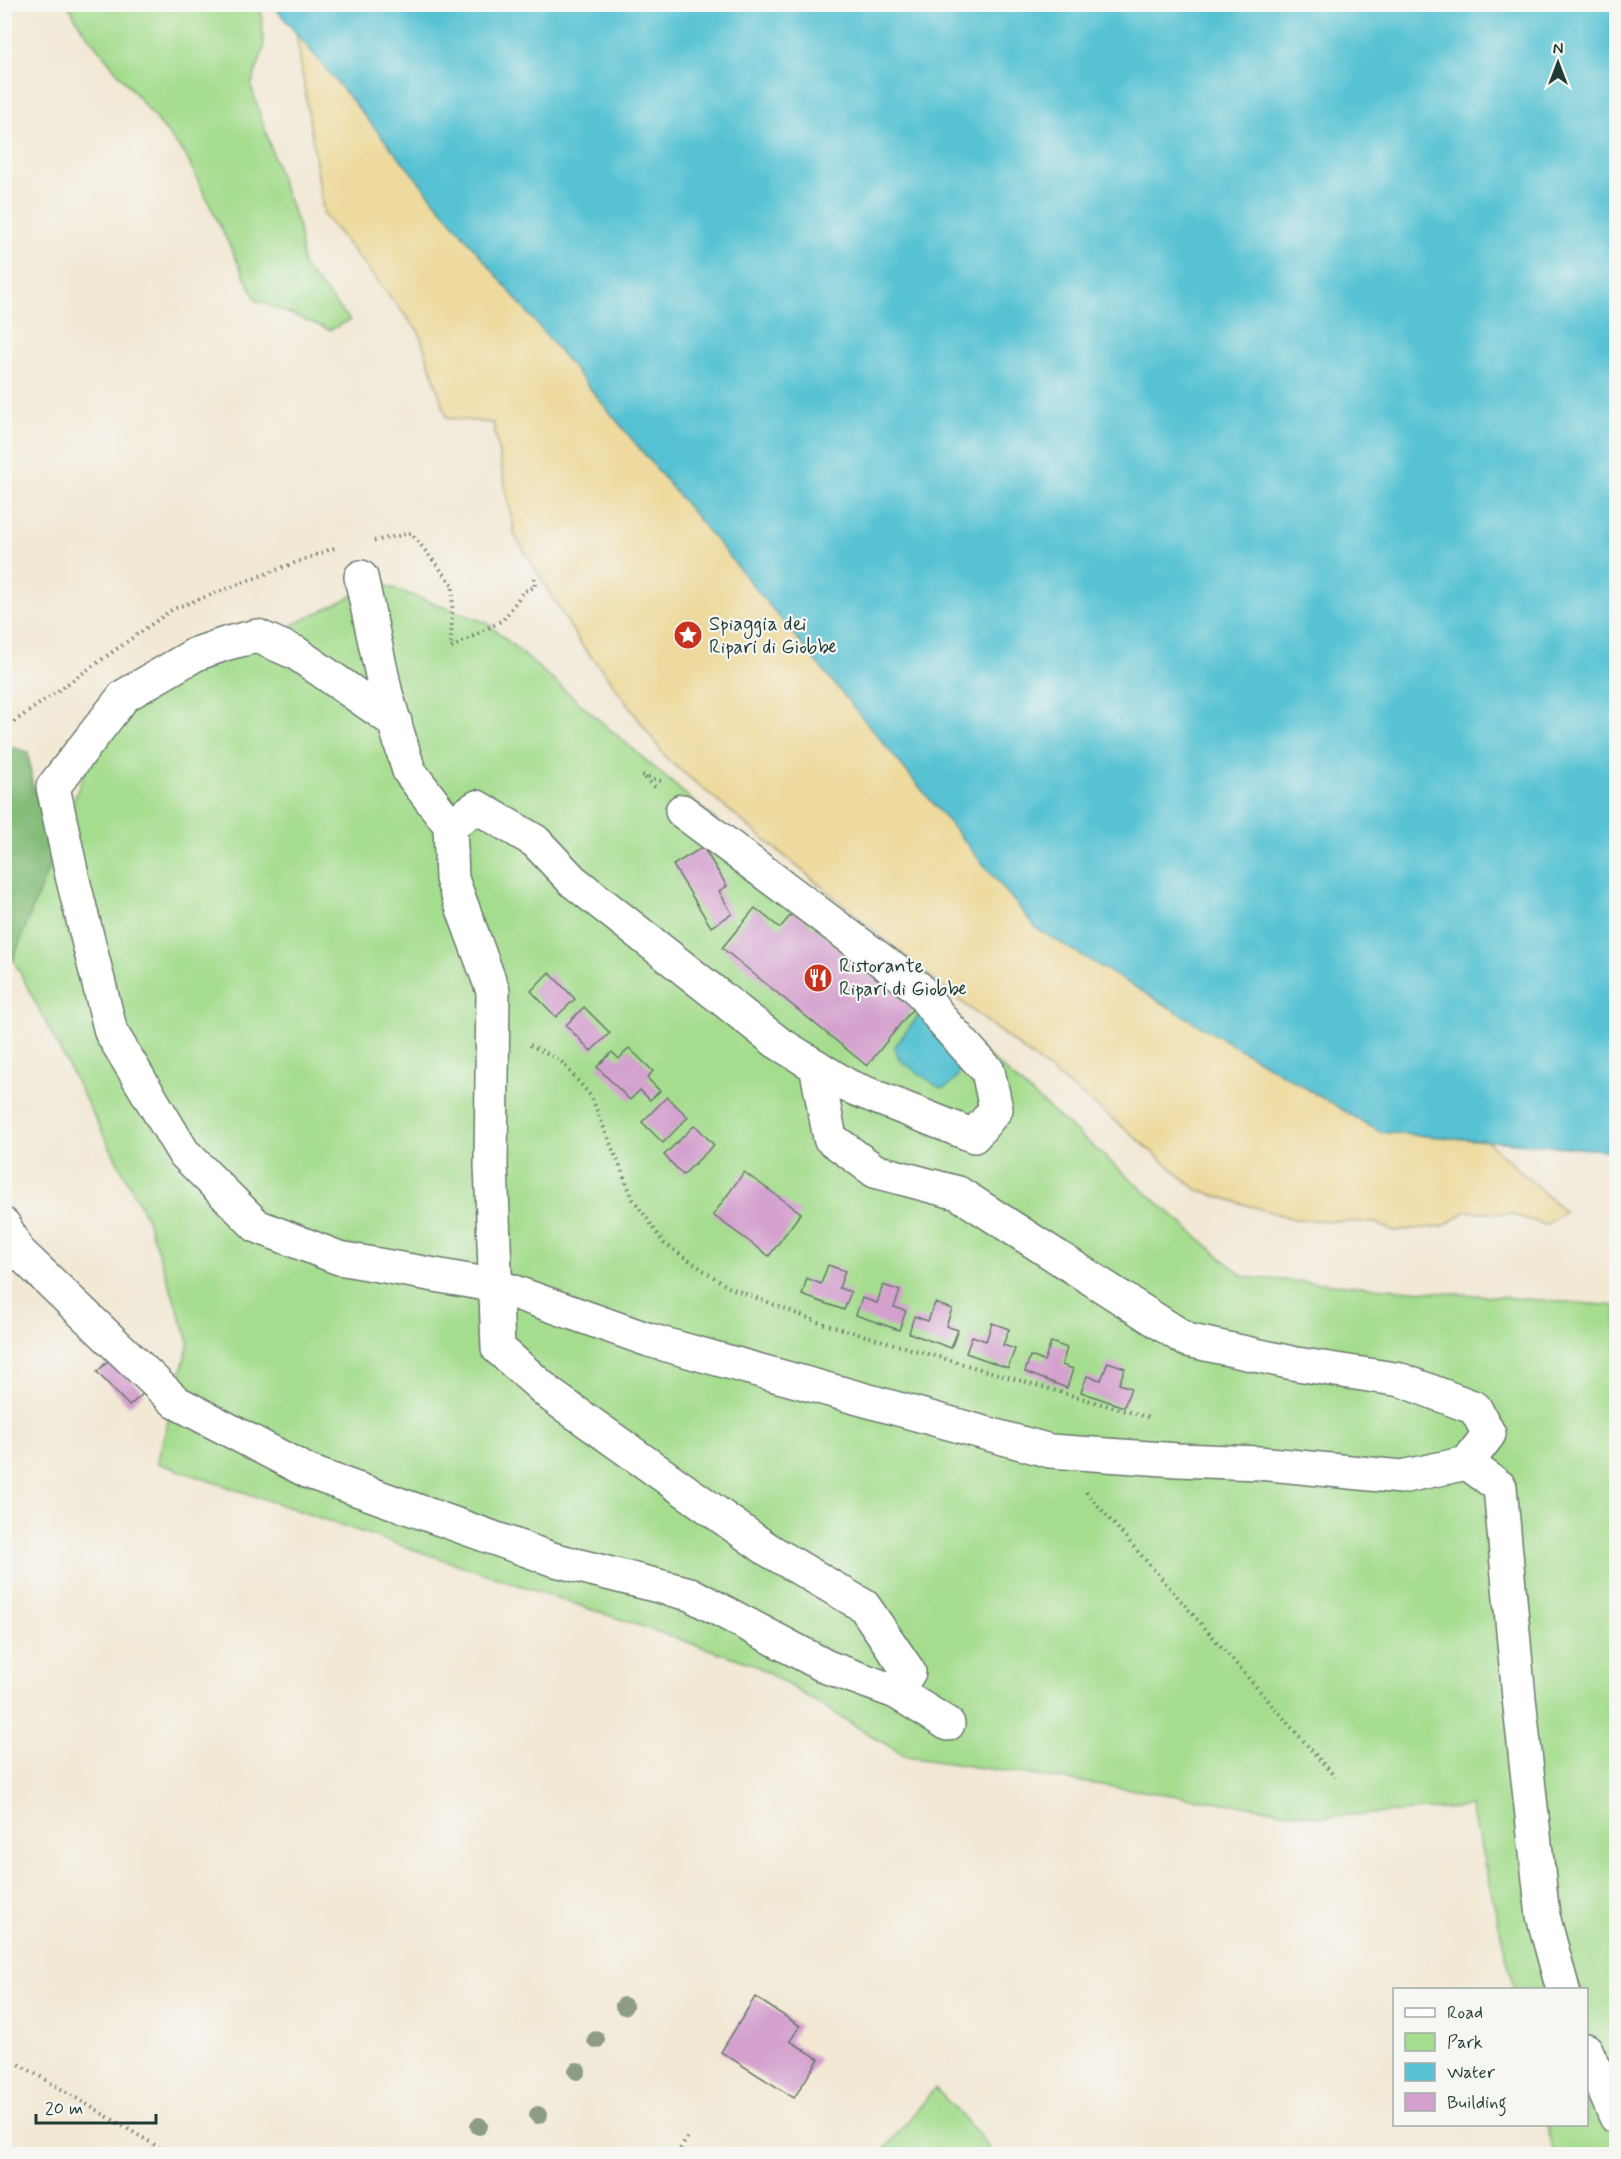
<svg xmlns="http://www.w3.org/2000/svg" width="1621" height="2159" font-family="Mynerve,sans-serif">
	<style>
		.green { fill: #a5dd8e; stroke: #628d61; stroke-width: 1.5 }
		.forest { fill: #84bc79; stroke: #527c56; stroke-width: 1.5 }
		.sand { fill: #eeda9e; stroke: #868c69; stroke-width: 1.5 }
		.water { fill: #57c2d3; stroke: #3b8084; stroke-width: 1.5 }
		.building { fill: #d4a1cf }
		.lines { fill: none; stroke-linecap: round; stroke-linejoin: round }
		.minor-casing { stroke: #69796c; stroke-width: 36 }
		.path { stroke: #69796c; stroke-width: 4; stroke-dasharray: 1.5 4.5; stroke-linecap: butt }
		.minor { stroke: #fff; stroke-width: 33 }
		.tree { fill: #8d9c86 }
		.labels { text-anchor: middle; dominant-baseline: central; stroke-width: 4.5; stroke-linejoin: round; paint-order: stroke }
		.poi-label { font-size: 20px; fill: #1f3d34; stroke: #f6f6f2; text-anchor: start }
	</style>
	<rect width="100%" height="100%" fill="#f6f6f2"/>
	<filter id="ink" filterUnits="userSpaceOnUse"><feTurbulence type="fractalNoise" baseFrequency=".0167" numOctaves="2"/><feDisplacementMap in="SourceGraphic" scale="12" xChannelSelector="R" yChannelSelector="G"/><feConvolveMatrix kernelMatrix="1 2 1 2 8 2 1 2 1" color-interpolation-filters="sRGB"/></filter>
	<filter id="wash" filterUnits="userSpaceOnUse"><feTurbulence type="fractalNoise" baseFrequency=".008" numOctaves="4" result="noise"/><feDisplacementMap in="SourceGraphic" scale="24" xChannelSelector="R" yChannelSelector="G"/><feGaussianBlur stdDeviation="1.35" result="paint"/><feColorMatrix in="noise" values="0 0 0 0 0 0 0 0 0 0 0 0 0 0 0 0 0 1.4 0 .05"/><feComposite in="paint" operator="in"/></filter>
	<g filter="url(#wash)">
		<rect width="100%" height="100%" fill="#f2e8d4"/>
		<g class="green">
			<polygon points="257,5 261,8 264,48 251,86 284,189 299,227 303,266 350,320 330,330 256,300 186,156 83,30 68,5"/>
			<polygon points="379,583 487,623 1244,1277 1616,1306 1616,2154 1554,2154 1547,2125 1586,2124 1586,1990 1514,1989 1471,1807 1323,1817 907,1757 753,1664 157,1463 189,1342 146,1217 13,959 106,716"/>
			<polygon points="935,2088 976,2131 994,2154 881,2154"/>
		</g>
		<polygon class="forest" points="4,745 28,752 32,783 54,853 13,959 5,960"/>
		<polygon class="sand" points="296,32 693,513 793,624 866,722 1037,929 1380,1132 1487,1141 1564,1211 1546,1225 1510,1214 1466,1211 1444,1226 1394,1231 1375,1223 1294,1219 1197,1190 1129,1132 954,996 667,759 606,674 582,646 515,536 493,423 447,418 419,332 324,215"/>
		<g class="water">
			<polygon points="273,5 1616,5 1616,1151 1380,1132 1037,929"/>
			<path d="M920,1014L959,1065C960,1077 955,1081 945,1088H940L900,1060L894,1047Z"/>
		</g>
		<g id="blocks">
			<g class="building">
				<polygon points="703,847 727,886 719,891 732,914 711,927 673,865"/>
				<polygon points="755,908 780,928 794,911 914,1007 867,1066 722,948"/>
				<polygon points="549,972 575,999 556,1017 531,991"/>
				<polygon points="584,1007 610,1033 591,1051 566,1025"/>
				<polygon points="629,1048 653,1071 647,1078 660,1091 650,1100 640,1090 630,1100 597,1067 612,1052 619,1059"/>
				<polygon points="667,1097 688,1117 663,1143 642,1122"/>
				<polygon points="695,1125 714,1145 683,1175 664,1155"/>
				<polygon points="744,1172 801,1213 769,1256 713,1215"/>
				<polygon points="828,1265 845,1271 839,1288 851,1292 844,1310 802,1295 807,1278 821,1284"/>
				<polygon points="883,1285 900,1291 894,1307 906,1311 899,1330 856,1315 862,1298 877,1303"/>
				<polygon points="935,1303 952,1309 946,1326 958,1330 951,1348 909,1333 914,1316 928,1321"/>
				<polygon points="992,1323 1009,1329 1003,1345 1015,1349 1008,1368 966,1353 972,1336 986,1341"/>
				<polygon points="1051,1342 1067,1348 1062,1365 1073,1369 1067,1388 1025,1372 1030,1356 1044,1361"/>
				<polygon points="111,1358 144,1393 129,1406 97,1372"/>
				<polygon points="1108,1362 1125,1368 1119,1384 1131,1388 1124,1407 1081,1392 1087,1376 1101,1380"/>
				<polygon points="755,1997 800,2026 790,2041 819,2059 794,2098 721,2052"/>
			</g>
		</g>
	</g>
	<g filter="url(#ink)">
		<use href="#blocks" fill-opacity="0" stroke="#69796c" stroke-width="1.5"/>
		<g class="lines">
			<g class="minor-casing">
				<g id="minor">
					<polyline points="361,577 386,694 409,771 450,825"/>
					<polyline points="395,722 296,653 257,636 228,643 196,654 124,696 53,787 73,880 111,1032 183,1152 257,1226 339,1258 497,1286 649,1340 1050,1451 1178,1460 1259,1463 1401,1477 1467,1463 1489,1434 1475,1408 1401,1380 1297,1364 1187,1340 958,1193 875,1171 830,1138 816,1066"/>
					<polyline points="682,811 917,987 945,1024 988,1071 996,1109 974,1136 848,1086 777,1042 573,881 535,841 477,807 450,825 452,879 493,991 491,1164 498,1348 552,1396 767,1549 864,1606 909,1672 896,1692"/>
					<polyline points="4,1225 18,1251 176,1402 309,1472 552,1559 690,1594 827,1667 896,1692 948,1724"/>
					<polyline points="1467,1463 1500,1487 1519,1698 1543,1916 1563,1990"/>
					<polyline points="1586,2050 1616,2117"/>
				</g>
			</g>
			<g class="path">
				<polyline points="374,541 411,533 453,585 451,648 503,620 524,591 535,587 534,575"/>
				<polyline points="4,729 173,609 337,547"/>
				<polyline points="655,787 642,775 661,781"/>
				<polyline points="530,1045 560,1060 591,1096 633,1199 664,1243 728,1287 821,1323 1150,1418"/>
				<polyline points="1086,1492 1335,1777"/>
				<polyline points="4,2055 170,2154"/>
				<polyline points="677,2154 689,2135"/>
			</g>
			<use href="#minor" class="minor"/>
		</g>
		<g class="tree">
			<circle cx="624" cy="2006" r="9"/>
			<circle cx="596" cy="2040" r="9"/>
			<circle cx="577" cy="2071" r="9"/>
			<circle cx="538" cy="2115" r="9"/>
			<circle cx="479" cy="2126" r="9"/>
		</g>
	</g>
	<defs>
		<g id="sight-disc" transform="scale(1.5)"><circle r="9.5" fill="#c8321e" stroke="#f6f6f2"/><path d="M0-6L1.8-2.2L6-1.7L2.9 1.2L3.7 5.4L0 3.3L-3.7 5.4L-2.9 1.2L-6-1.7L-1.8-2.2Z" fill="#fff"/></g>
		<g id="restaurant-disc" transform="scale(1.5)"><circle r="9.5" fill="#c8321e" stroke="#f6f6f2"/><path d="M-5-6h1v4h1v-4h1v4h1v-4h1v5L-1.5 .5V6h-2V.5L-5-1ZM5-6V6H3V1.5H1.5Q1.5-4 5-6Z" fill="#fff"/></g>
	</defs>
	<g fill-rule="evenodd">
		<use href="#sight-disc" x="688" y="635"/>
		<use href="#restaurant-disc" x="818" y="978"/>
	</g>
	<g class="labels">
		<g class="poi-label">
			<text x="709" y="624">Spiaggia dei<tspan x="709" dy="23">Ripari di Giobbe</tspan></text>
			<text x="839" y="966">Ristorante<tspan x="839" dy="23">Ripari di Giobbe</tspan></text>
		</g>
	</g>
	<rect width="1621" height="2159" fill="none" stroke="#f6f6f2" stroke-width="24"/>
	<rect x="1393" y="1988" width="195" height="138" fill="#f6f6f2" stroke="#a0aca6" stroke-width="1.5"/>
	<rect x="1405" y="2008" width="30" height="9" fill="#ffffff" stroke="#a0aca6" stroke-width="1.5"/>
	<text x="1447" y="2018" font-size="18" fill="#1f3d34">Road</text>
	<rect x="1405" y="2033" width="30" height="18" fill="#a5dd8e" stroke="#a0aca6" stroke-width="1.5"/>
	<text x="1447" y="2048" font-size="18" fill="#1f3d34">Park</text>
	<rect x="1405" y="2063" width="30" height="18" fill="#57c2d3" stroke="#a0aca6" stroke-width="1.5"/>
	<text x="1447" y="2078" font-size="18" fill="#1f3d34">Water</text>
	<rect x="1405" y="2093" width="30" height="18" fill="#d4a1cf" stroke="#a0aca6" stroke-width="1.5"/>
	<text x="1447" y="2108" font-size="18" fill="#1f3d34">Building</text>
	<g transform="translate(1558 63)" stroke="#f6f6f2" stroke-width="4.5" paint-order="stroke">
	<path d="M0-4.5L10 22L0 15L-10 22Z" fill="#1f3d34"/>
	<text y="-9" font-size="16" font-weight="bold" text-anchor="middle" fill="#1f3d34">N</text>
	</g>
	<path d="M36 2114v9h120v-9" fill="none" stroke="#1f3d34" stroke-width="3"/>
	<text x="45" y="2114" font-size="18" fill="#1f3d34" stroke="#f6f6f2" stroke-width="4.5" paint-order="stroke">20 m</text>
</svg>
